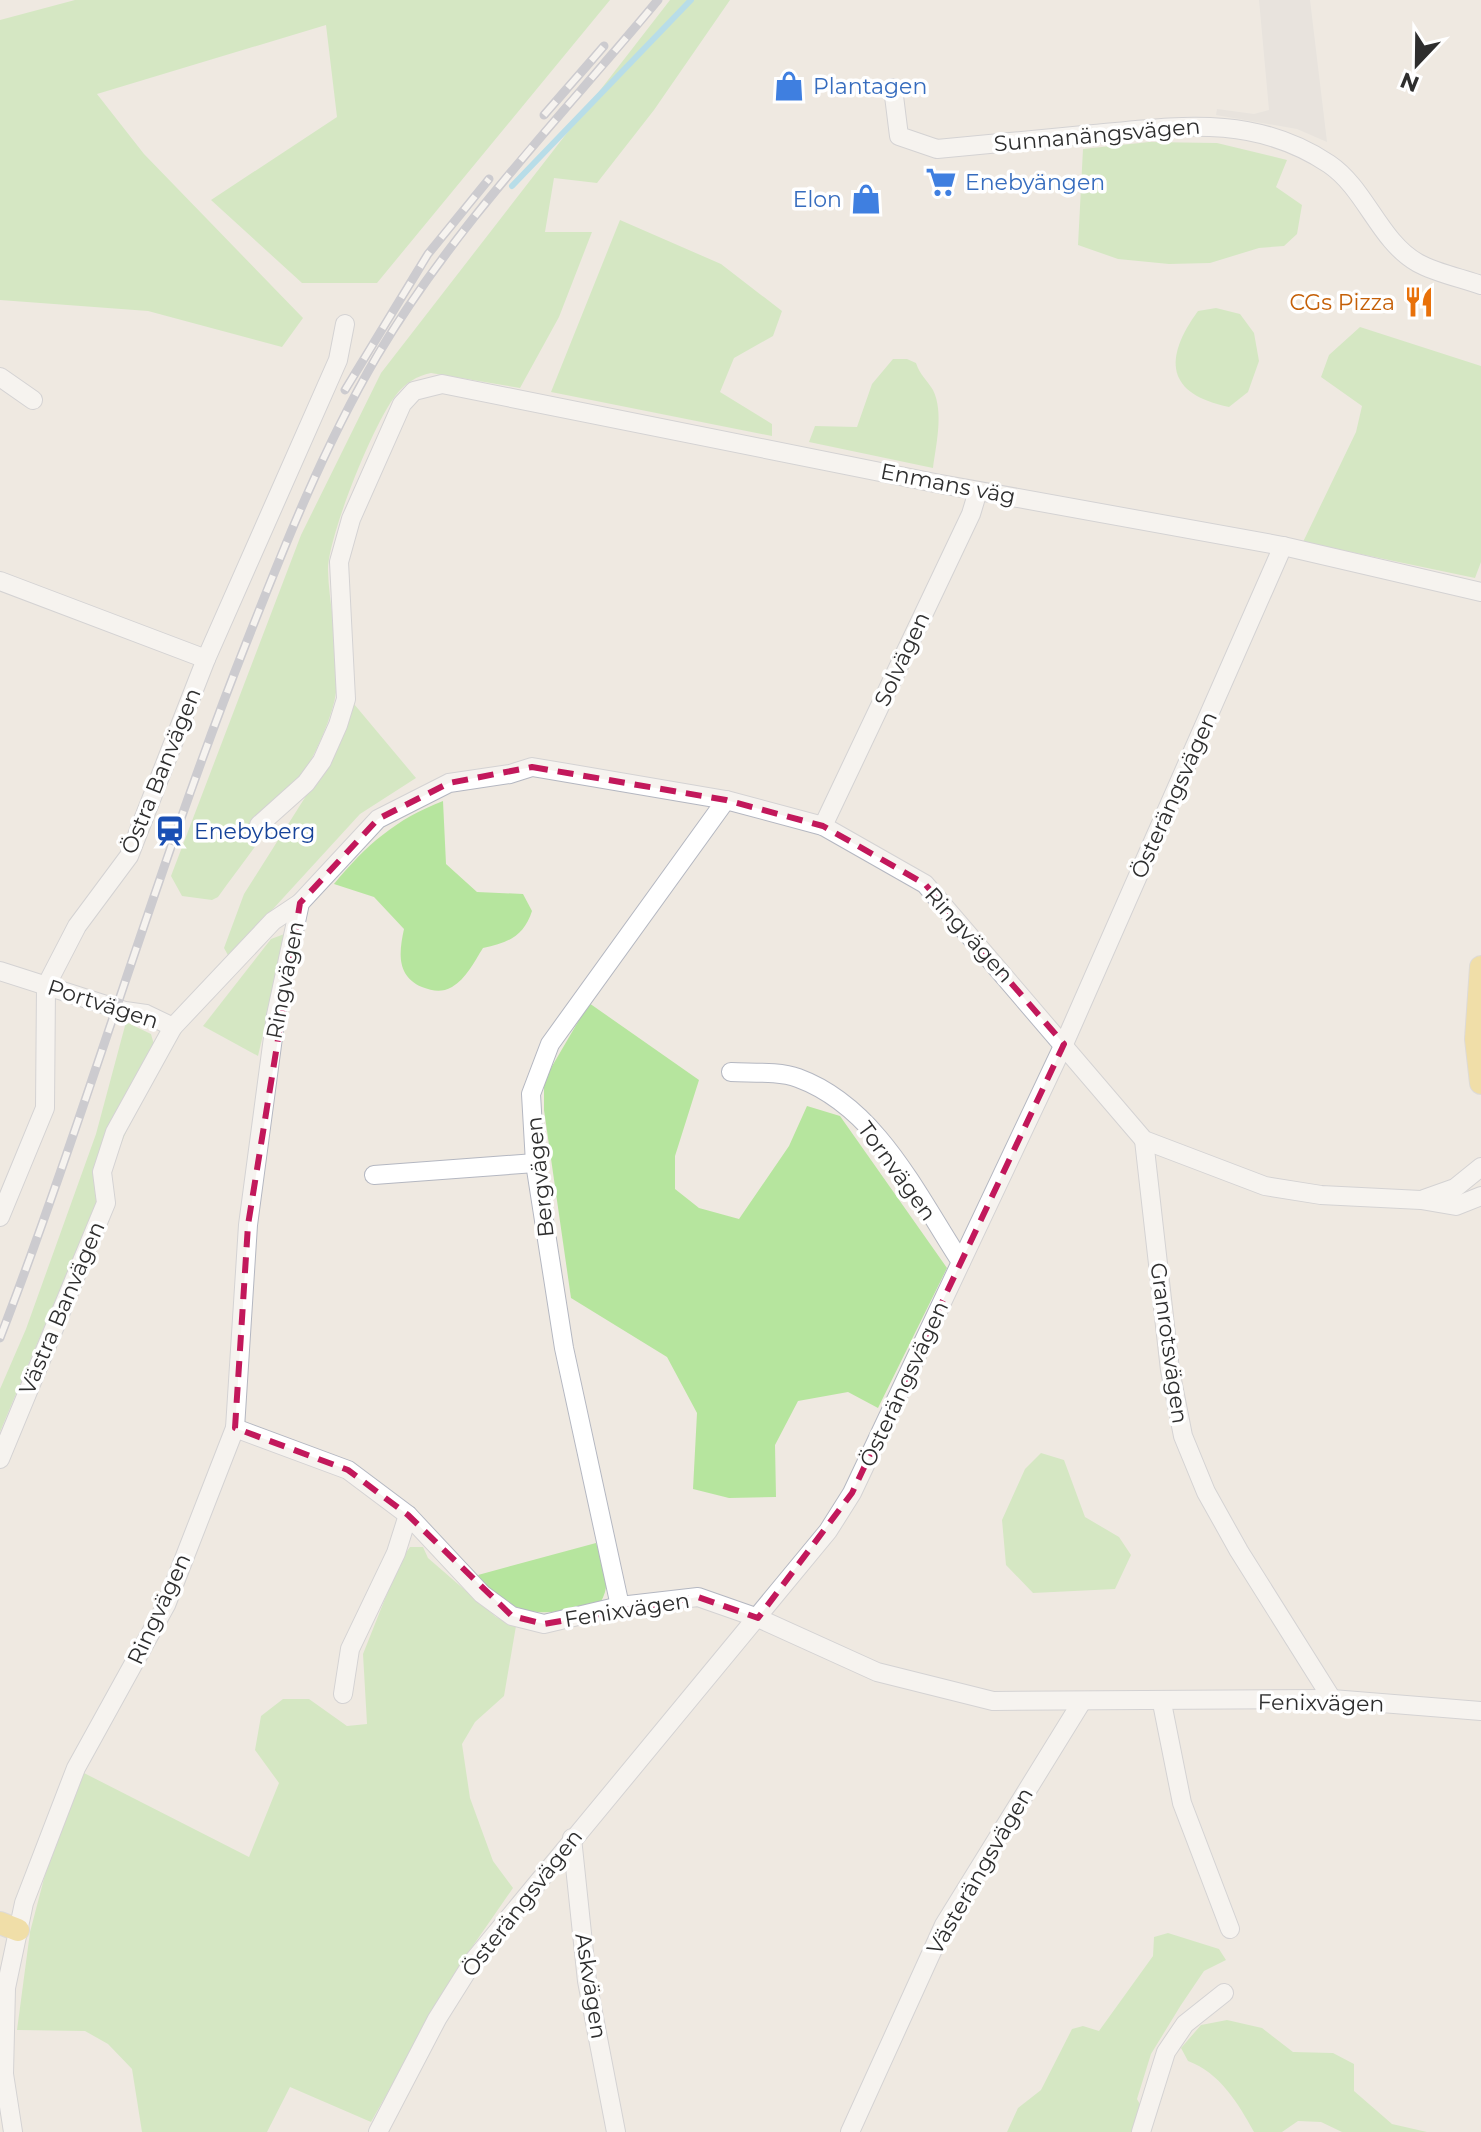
<svg xmlns="http://www.w3.org/2000/svg" width="1481" height="2132" font-family="Montserrat,sans-serif">
	<style>
		.green { fill: #b6e59e }
		.plaza { fill: #dfdcd8 }
		.lines { fill: none; stroke-linecap: round; stroke-linejoin: round }
		.stream { stroke: #75cff0; stroke-width: 6 }
		.minor-casing { stroke: #b4b7c1; stroke-width: 20 }
		.major-casing { stroke: #c9c9c9; stroke-width: 24 }
		.minor { stroke: #fff; stroke-width: 18 }
		.major { stroke: #f2d163; stroke-width: 22 }
		.rail-casing { stroke: #a3a6b8; stroke-width: 9 }
		.rail { stroke: #fff; stroke-width: 6; stroke-dasharray: 18; stroke-linecap: butt }
		.marked { fill: none; stroke: #c2185b; stroke-width: 6; stroke-dasharray: 16 10; stroke-linejoin: round }
		.labels { text-anchor: middle; dominant-baseline: central; stroke-width: 7; stroke-linejoin: round; paint-order: stroke }
		.shop-label { font-size: 22px; fill: #366cbe; stroke: #fff; text-anchor: start }
		.street-label { font-size: 22px; fill: #2e2e2e; stroke: #fff }
		.food-label { font-size: 22px; fill: #c56008; stroke: #fff; text-anchor: end }
		.transit-label { font-size: 22px; fill: #164399; stroke: #fff; text-anchor: start }
	</style>
	<rect width="100%" height="100%" fill="#efe9e1"/>
	<g class="green">
		<polygon points="75,0 610,0 377,283 302,283 211,200 337,117 326,25 97,94 144,154 303,318 282,347 148,311 0,300 0,20"/>
		<path d="M670,0H730L654,110L597,183L554,178L545,232H592L559,317L520,388L431,373C417,376 405,383 396,395C374,422 328,536 328,570C329,615 346,666 332,710C311,778 259,840 218,897L212,900L182,896L171,876L301,535L381,373Z"/>
		<polygon points="1149,142 1217,143 1287,160 1276,187 1302,205 1297,234 1284,246 1259,248 1210,263 1169,264 1118,259 1078,245 1083,149"/>
		<polygon points="620,220 721,264 782,311 773,336 734,358 720,392 772,424 772,436 551,392"/>
		<path d="M1216,308L1240,314L1254,333L1259,361L1248,392L1229,407C1166,394 1163,359 1198,311Z"/>
		<polygon points="1360,327 1481,366 1481,562 1475,578 1303,542 1356,432 1362,406 1321,377 1329,355"/>
		<path d="M893,359H907L916,363C920,375 927,380 933,390C944,412 936,445 933,468L809,442L815,426L857,427L872,384Z"/>
		<polygon points="354,704 416,778 360,814 229,957 224,948 244,894 328,761"/>
		<path d="M443,801L446,864L477,892L523,894L532,911C524,936 508,943 483,948C474,962 466,979 452,987C441,993 433,991 422,987C396,976 399,952 404,929L374,897L334,884C366,845 396,819 443,801Z"/>
		<polygon points="287,933 258,1056 203,1026 271,939"/>
		<polygon points="589,1003 699,1080 675,1156 675,1189 699,1208 739,1219 789,1146 807,1106 840,1116 947,1268 878,1408 848,1392 798,1401 775,1445 776,1497 729,1498 693,1489 697,1413 667,1357 571,1298 544,1110 544,1080"/>
		<polygon points="126,1022 151,1034 155,1048 150,1075 0,1432 0,1389 26,1329 96,1134"/>
		<polygon points="1041,1453 1064,1460 1085,1517 1119,1537 1131,1555 1115,1589 1033,1593 1006,1565 1002,1520 1025,1469"/>
		<path d="M596,1543C603,1564 613,1583 600,1603C550,1616 513,1622 478,1575Z"/>
		<polygon points="410,1547 423,1547 428,1558 496,1617 516,1626 504,1696 475,1722 462,1744 470,1798 493,1861 513,1888 461,1963 371,2122 290,2087 267,2132 142,2132 132,2069 108,2044 85,2031 17,2030 30,1932 52,1848 84,1773 249,1857 279,1783 255,1750 261,1716 283,1699 309,1699 347,1726 367,1724 363,1654 400,1561"/>
		<polygon points="1168,1933 1219,1949 1226,1960 1204,1971 1181,2005 1151,2054 1137,2099 1142,2108 1135,2132 1007,2132 1018,2108 1041,2090 1072,2029 1083,2026 1099,2031 1153,1956 1154,1937"/>
		<path d="M1227,2020L1262,2028L1293,2052L1333,2053L1354,2064V2091L1392,2124L1427,2132H1342L1321,2122L1298,2121L1282,2132H1254C1238,2103 1220,2073 1188,2061L1181,2048L1201,2025Z"/>
	</g>
	<polygon class="plaza" points="1259,0 1310,0 1327,142 1297,129 1216,115 1217,109 1254,114 1269,110"/>
	<g class="lines">
		<polyline class="stream" points="512,186 691,0"/>
		<g class="minor-casing">
			<g id="minor">
				<path d="M893,88L899,136L937,149C989,144 1042,139 1094,134C1179,126 1254,114 1329,164C1366,189 1379,241 1418,263C1436,273 1461,278 1481,285"/>
				<polyline points="0,377 33,400"/>
				<polyline points="0,581 206,659"/>
				<polyline points="259,825 306,783 322,761 338,725 346,699 339,562 351,519 402,404 414,391 442,384 935,483 1283,546 1481,592"/>
				<polyline points="823,826 971,514 978,491"/>
				<polyline points="0,971 125,1011 146,1014 173,1027 273,921 300,903"/>
				<path d="M731,1072C751,1073 779,1071 798,1078C877,1107 917,1195 961,1262"/>
				<polyline points="1144,1140 1170,1370 1183,1436 1206,1492 1239,1551 1332,1699"/>
				<polyline points="374,1175 535,1163"/>
				<polyline points="1424,1199 1455,1188 1481,1167"/>
				<polyline points="0,1217 45,1108 46,986 77,926 129,856 206,659 338,360 345,324"/>
				<polyline points="235,1428 348,1470 408,1515 482,1594 512,1616 544,1624 620,1606 698,1597 758,1618 877,1672 993,1701 1332,1699 1481,1711"/>
				<polyline points="0,1459 106,1203 102,1172 115,1132 173,1027"/>
				<polyline points="620,1606 564,1348 535,1163 531,1094 550,1044 726,800"/>
				<polyline points="343,1694 350,1649 396,1553 408,1515"/>
				<polyline points="1162,1703 1182,1803 1230,1929"/>
				<polyline points="572,1838 587,1981 616,2132"/>
				<polyline points="13,2132 4,2074 6,1988 24,1903 76,1768 166,1605 235,1428 248,1225 276,1015 300,903 378,819 449,783 510,774 532,767 726,800 823,826 925,884 1144,1140 1265,1186 1321,1195 1421,1200 1456,1206 1481,1196"/>
				<polyline points="378,2132 437,2019 474,1960 828,1531 852,1493 1064,1044 1283,546"/>
				<polyline points="850,2132 944,1925 1081,1703"/>
				<polyline points="1141,2132 1166,2052 1185,2024 1224,1993"/>
			</g>
		</g>
		<g class="major-casing">
			<g id="major">
				<polyline points="1481,967 1476,1039 1481,1083"/>
				<polyline points="0,1923 18,1930"/>
			</g>
		</g>
		<use href="#minor" class="minor"/>
		<use href="#major" class="major"/>
		<g class="rail-casing">
			<g id="rail">
				<polyline points="544,115 604,46"/>
				<polyline points="345,390 428,254 489,179"/>
				<path d="M0,1338C88,1109 155,874 245,646C284,547 323,448 377,356C455,225 561,117 658,0"/>
			</g>
		</g>
		<use href="#rail" class="rail"/>
	</g>
	<path d="M0 0H1481V2132H0ZM532,767L726,800L823,826L925,884L1064,1044L852,1493L758,1618L698,1597L544,1624L512,1616L408,1515L348,1470L235,1428L248,1225L300,903L378,819L449,783Z" fill="#efe9e1" fill-opacity=".55" fill-rule="evenodd"/>
	<path class="marked" d="M532,767L726,800L823,826L925,884L1064,1044L852,1493L758,1618L698,1597L544,1624L512,1616L408,1515L348,1470L235,1428L248,1225L300,903L378,819L449,783Z"/>
	<defs>
		<g id="shop-bare" transform="scale(2.4)"><path d="M-5-2.5h2.3a2.7 3.5 0 0 1 5.4 0H5L5.5 6h-11ZM-1.5-2.5h3a1.5 2.3 0 0 0-3 0Z" fill="#3f7fe0" stroke="#fff" stroke-width="2.5" paint-order="stroke"/></g>
		<g id="supermarket-bare" transform="scale(2.4)"><path d="M-6-5.5h2.5l.6 2H6L4.5 2H-2.5L-4.4-4H-6ZM-1.5 3.2a1.3 1.3 0 1 0 .1 0ZM3 3.2a1.3 1.3 0 1 0 .1 0Z" fill="#3f7fe0" stroke="#fff" stroke-width="2.5" paint-order="stroke"/></g>
		<g id="restaurant-bare" transform="scale(2.4)"><path d="M-5-6h1v4h1v-4h1v4h1v-4h1v5L-1.5 .5V6h-2V.5L-5-1ZM5-6V6H3V1.5H1.5Q1.5-4 5-6Z" fill="#e8710a" stroke="#fff" stroke-width="2.5" paint-order="stroke"/></g>
		<g id="station-bare" transform="scale(2.4)"><path d="M-3-6H3Q5-6 5-4V2Q5 4 3 4L4.5 6H3L1.5 4h-3L-3 6H-4.5L-3 4Q-5 4-5 2V-4Q-5-6-3-6ZM-3.5-4v3h7v-3ZM-3.5 1v1.5H-2V1ZM2 1v1.5H3.5V1Z" fill="#1a4fb4" stroke="#fff" stroke-width="2.5" paint-order="stroke"/></g>
	</defs>
	<g fill-rule="evenodd">
		<use href="#shop-bare" x="789" y="86"/>
		<use href="#supermarket-bare" x="941" y="182"/>
		<use href="#shop-bare" x="866" y="199"/>
		<use href="#restaurant-bare" x="1419" y="302"/>
		<use href="#station-bare" x="170" y="831"/>
	</g>
	<g class="labels">
		<g class="shop-label">
			<text x="813" y="86">Plantagen</text>
			<text x="965" y="182">Enebyängen</text>
			<text x="842" y="199" text-anchor="end">Elon</text>
		</g>
		<g class="street-label">
			<text transform="translate(1097 135) rotate(-5)">Sunnanängsvägen</text>
			<text transform="translate(948 484) rotate(11)">Enmans väg</text>
			<text transform="translate(902 659) rotate(-65)">Solvägen</text>
			<text transform="translate(161 771) rotate(-68)">Östra Banvägen</text>
			<text transform="translate(1174 795) rotate(-66)">Österängsvägen</text>
			<text transform="translate(969 935) rotate(48)">Ringvägen</text>
			<text transform="translate(285 980) rotate(-79)">Ringvägen</text>
			<text transform="translate(103 1004) rotate(18)">Portvägen</text>
			<text transform="translate(897 1171) rotate(54)">Tornvägen</text>
			<text transform="translate(540 1177) rotate(-96)">Bergvägen</text>
			<text transform="translate(62 1308) rotate(-67)">Västra Banvägen</text>
			<text transform="translate(1169 1343) rotate(82)">Granrotsvägen</text>
			<text transform="translate(904 1384) rotate(-65)">Österängsvägen</text>
			<text transform="translate(159 1609) rotate(-65)">Ringvägen</text>
			<text transform="translate(627 1610) rotate(-9)">Fenixvägen</text>
			<text transform="translate(1321 1703) rotate(1)">Fenixvägen</text>
			<text transform="translate(980 1871) rotate(-60)">Västerängsvägen</text>
			<text transform="translate(522 1903) rotate(-52)">Österängsvägen</text>
			<text transform="translate(591 1986) rotate(81)">Askvägen</text>
		</g>
		<g class="food-label">
			<text x="1395" y="302">CGs Pizza</text>
		</g>
		<g class="transit-label">
			<text x="194" y="831">Enebyberg</text>
		</g>
	</g>
	<g transform="translate(1417 64) rotate(202)" stroke="#ffffff" stroke-width="6" paint-order="stroke">
	<path d="M0-6L14 30L0 20L-14 30Z" fill="#2e2e2e"/>
	<text y="-12" font-size="22" font-weight="bold" text-anchor="middle" fill="#2e2e2e">N</text>
	</g>
</svg>
